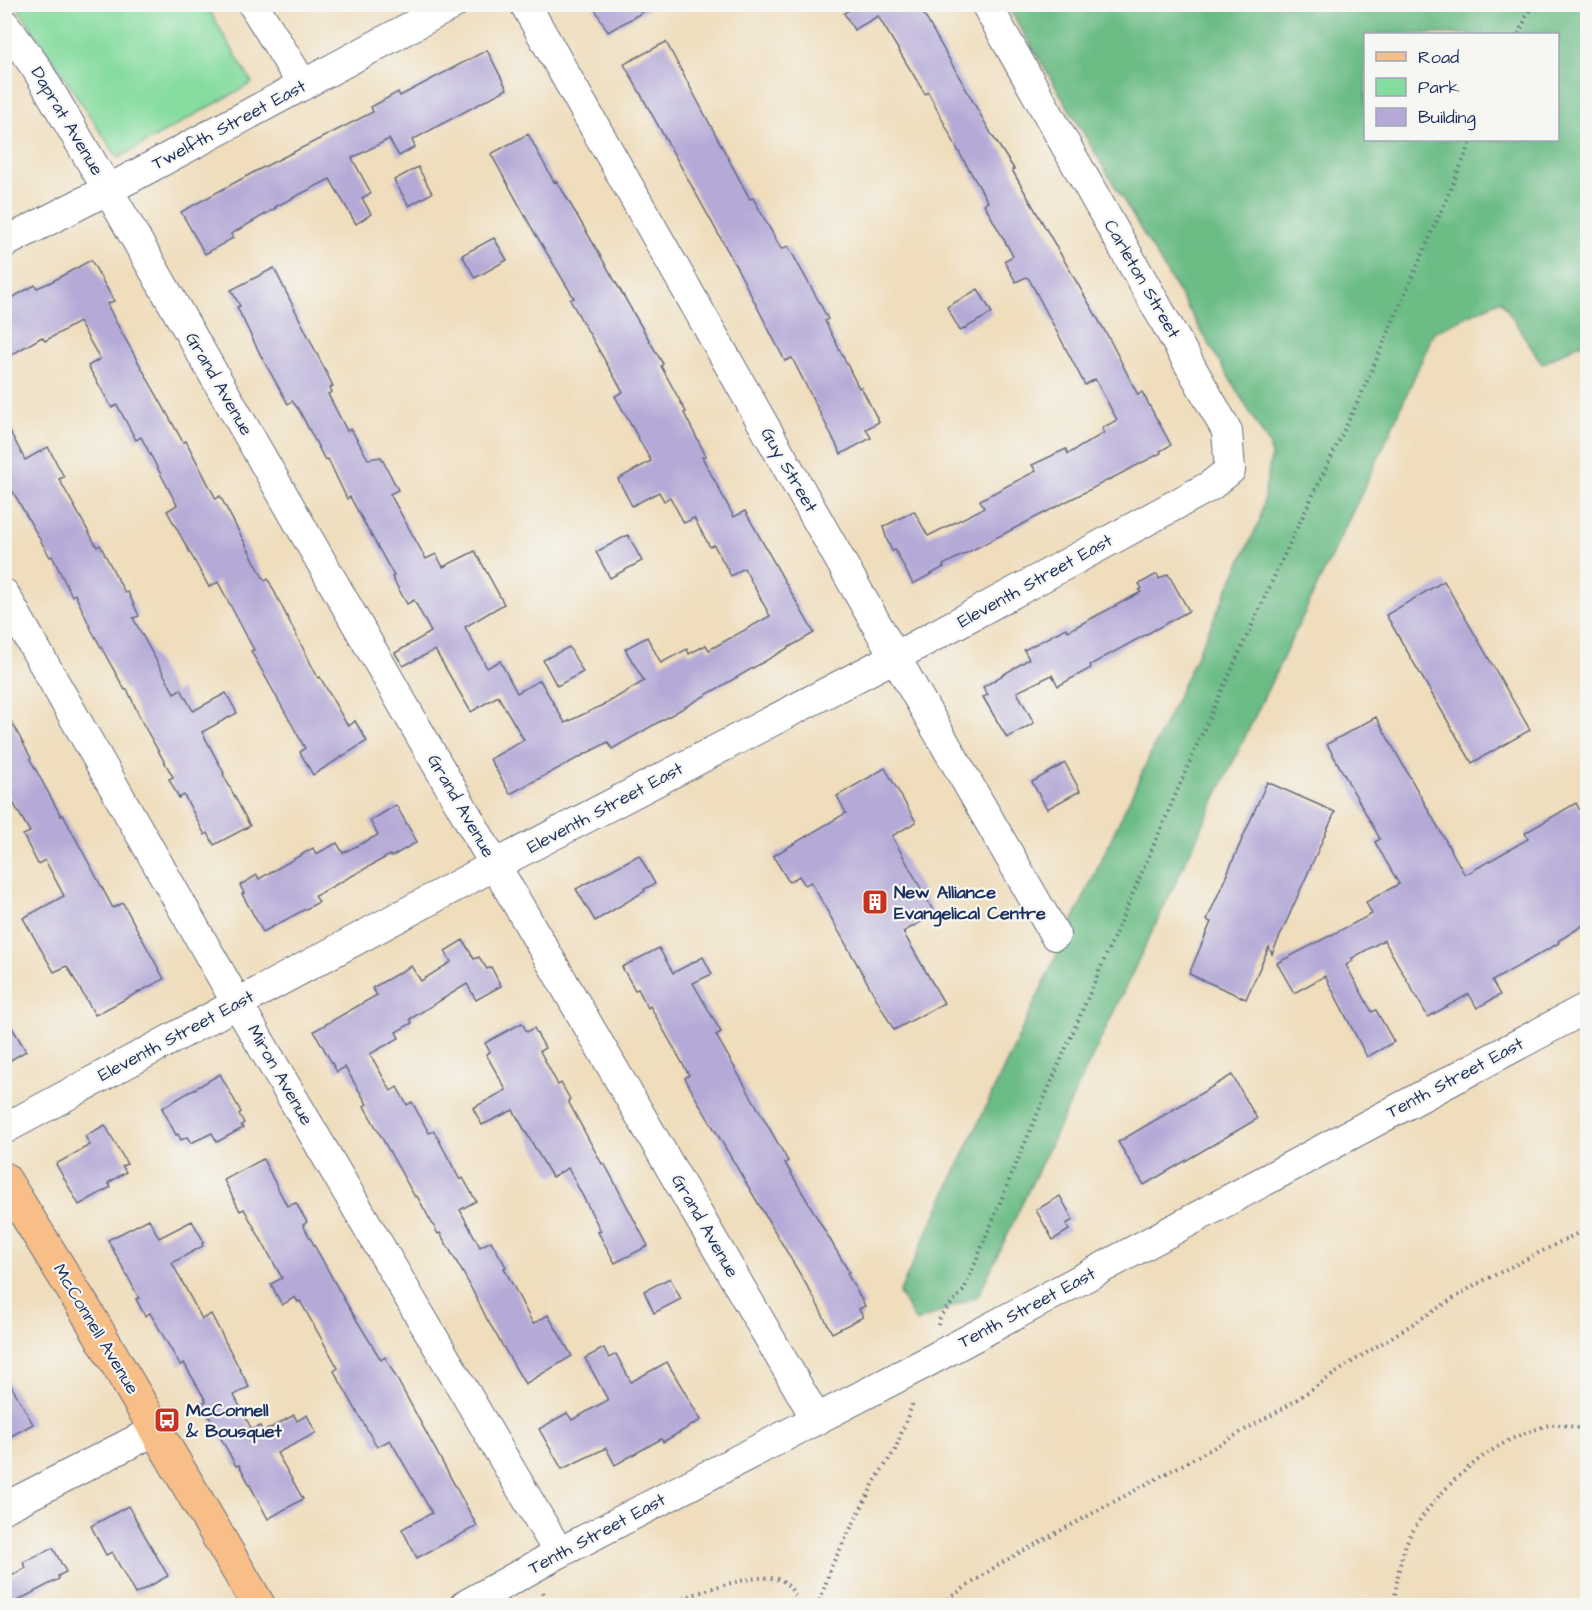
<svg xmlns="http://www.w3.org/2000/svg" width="1592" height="1610" font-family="'Architects Daughter',sans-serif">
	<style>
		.green { fill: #85dc9f; stroke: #50867e; stroke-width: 1.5 }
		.forest { fill: #6cbc86; stroke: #447672; stroke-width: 1.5; fill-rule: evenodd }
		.building { fill: #b5aad7 }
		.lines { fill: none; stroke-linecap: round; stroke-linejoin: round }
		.minor-casing { stroke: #656c7f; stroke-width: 32 }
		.major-casing { stroke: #656c7f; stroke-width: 35 }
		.path { stroke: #656c7f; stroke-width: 4; stroke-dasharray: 1.5 4.5; stroke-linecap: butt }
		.minor { stroke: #fff; stroke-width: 30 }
		.major { stroke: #f7be87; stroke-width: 33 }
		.labels { text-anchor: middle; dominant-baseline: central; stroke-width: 4.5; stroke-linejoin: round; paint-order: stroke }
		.street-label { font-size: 18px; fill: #1b2f5e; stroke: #f6f6f2 }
		.poi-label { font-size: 18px; font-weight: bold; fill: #1b2f5e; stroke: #f6f6f2; text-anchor: start }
	</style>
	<rect width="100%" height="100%" fill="#f6f6f2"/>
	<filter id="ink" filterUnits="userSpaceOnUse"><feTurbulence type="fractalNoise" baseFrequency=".0167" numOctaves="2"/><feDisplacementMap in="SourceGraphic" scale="12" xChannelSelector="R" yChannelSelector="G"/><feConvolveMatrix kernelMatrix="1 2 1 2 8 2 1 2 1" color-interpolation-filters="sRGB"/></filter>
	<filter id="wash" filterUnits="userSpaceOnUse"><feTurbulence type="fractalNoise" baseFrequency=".008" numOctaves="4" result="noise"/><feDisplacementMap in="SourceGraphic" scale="24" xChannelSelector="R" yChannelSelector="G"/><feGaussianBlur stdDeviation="1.35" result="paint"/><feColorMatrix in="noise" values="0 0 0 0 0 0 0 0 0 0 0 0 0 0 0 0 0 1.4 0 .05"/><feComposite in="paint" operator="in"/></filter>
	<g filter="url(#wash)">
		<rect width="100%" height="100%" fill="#efddbc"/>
		<polygon class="green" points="16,5 206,5 252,83 118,158"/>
		<path class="forest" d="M1007,5H1587V340L1542,364L1501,300L1434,332L1383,448L978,1296L916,1322L899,1293L1260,520L1271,457L1270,446ZM1366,34H1558V140H1366Z"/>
		<g id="blocks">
			<g class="building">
				<polygon points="592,4 657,4 608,32"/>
				<polygon points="859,4 918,4 992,135 1014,169 1012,170 1109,338 1138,395 1142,392 1171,445 1160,451 1161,453 943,565 944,567 913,584 895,550 892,551 887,540 883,527 914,511 928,536 984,508 980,500 1036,471 1032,465 1066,449 1068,454 1104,433 1102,428 1117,420 1095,379 1085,385 1029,279 1026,277 1016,282 1004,261 1013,256 984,204 988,202 960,154 928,92 925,94 878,16 854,30 844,13"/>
				<polygon points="666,42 750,199 753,198 780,247 782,249 788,246 817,298 828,319 825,321 859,388 861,387 879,422 866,429 871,438 841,454 792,358 785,361 735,264 624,64"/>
				<polygon points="487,50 507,89 412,140 415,147 399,156 389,139 352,158 371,193 362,198 371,214 356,224 330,179 275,207 276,208 231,234 233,238 205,254 181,212 256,171 373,112 371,107 398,92 400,96"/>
				<polygon points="528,134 554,182 556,181 564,193 663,364 661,366 686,412 684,413 706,456 702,457 734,517 745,511 814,633 612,749 608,742 510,794 490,759 524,740 498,696 471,712 435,650 403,666 395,653 431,632 414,600 407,604 392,577 394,576 350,497 347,499 328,459 325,460 299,410 292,401 288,404 261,356 237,307 240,306 231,290 274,268 333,386 330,388 332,392 328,394 347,431 351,429 368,459 381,457 398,490 390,494 426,559 436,554 443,567 475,551 504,604 465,627 487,668 500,661 517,693 540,680 565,723 607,703 644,681 625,649 647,637 661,663 687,649 689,654 706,645 709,650 770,616 744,568 731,576 714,545 710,547 694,518 684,523 670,497 664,501 659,492 632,506 618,479 651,461 615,396 623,392 570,300 574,298 533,230 491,154"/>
				<polygon points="418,167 432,193 409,206 394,180"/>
				<polygon points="494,238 507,260 475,278 462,255"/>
				<polygon points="91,260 114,301 107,304 117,324 183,442 186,441 216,499 220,496 265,581 268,579 318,678 320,677 346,723 349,726 355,721 367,741 313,775 300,752 305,748 251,651 254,650 218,582 209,587 167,511 177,505 141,437 136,440 117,405 112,408 88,366 100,359 79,322 45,341 42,337 4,359 4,302 35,285 37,288 49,283"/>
				<polygon points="978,289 992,313 960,331 947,307"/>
				<polygon points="4,420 25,460 48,447 64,477 59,479 97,547 100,545 125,593 128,592 139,616 133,618 174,693 181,689 193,711 226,693 237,713 202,732 224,773 223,774 250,826 214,845 208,833 205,835 184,795 179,798 169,779 173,777 143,724 127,689 125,690 92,631 75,594 72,596 52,556 50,557 4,476"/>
				<polygon points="628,535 642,561 610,578 596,552"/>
				<polygon points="1157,574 1159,579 1168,574 1189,611 1090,665 1091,668 1058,686 1052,675 1017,692 1034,723 1007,738 983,697 988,695 983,687 1029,659 1024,650 1066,628 1068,631 1141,592 1139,590 1142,588 1139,584"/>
				<polygon points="1444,581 1530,730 1472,763 1386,615"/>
				<polygon points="569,647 583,672 557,686 543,660"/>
				<polygon points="4,708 31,758 30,759 61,816 63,815 113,908 123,903 164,979 95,1015 67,966 54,972 23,918 64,896 45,860 38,864 23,835 30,832 4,787"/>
				<polygon points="1376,717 1465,875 1528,839 1525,833 1576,803 1587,823 1587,923 1558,941 1559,943 1492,981 1500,995 1477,1008 1469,994 1428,1017 1384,940 1352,958 1353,961 1346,965 1372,1012 1376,1010 1394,1042 1367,1057 1325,976 1294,993 1277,963 1372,914 1366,902 1399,884 1375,842 1380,839 1327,744"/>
				<polygon points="1065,763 1080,791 1047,809 1032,782"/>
				<polygon points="885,768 916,822 892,836 935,914 903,932 944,1003 894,1030 811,882 805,885 799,876 789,882 773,856 846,813 837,796"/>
				<polygon points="1267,782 1335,812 1272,954 1269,947 1246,999 1189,974 1211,922 1207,920"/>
				<polygon points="396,805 417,842 391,857 390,855 315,896 319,902 263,932 242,894 244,893 240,885 257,875 259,879 313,848 316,854 337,843 343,853 378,835 370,821"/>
				<polygon points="639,855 655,884 644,889 645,891 595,921 576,889"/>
				<polygon points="463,940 474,959 479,957 487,969 491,967 501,986 476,1000 467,984 410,1019 412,1023 396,1032 399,1038 370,1054 391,1091 397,1087 407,1105 412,1102 429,1133 434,1131 460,1180 463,1178 476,1201 460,1210 480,1247 491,1241 506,1267 504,1268 533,1324 548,1315 572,1356 525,1384 488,1321 466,1278 440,1233 438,1234 417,1196 415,1197 364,1106 367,1104 345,1067 337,1072 314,1031 377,995 372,988 411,966 421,981 451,962 445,951"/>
				<polygon points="659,948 673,973 703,957 712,974 693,983 721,1032 716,1035 788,1161 785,1163 849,1272 847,1273 865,1306 859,1309 863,1317 832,1333 813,1296 694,1095 685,1078 689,1075 650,1006 648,1008 638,989 635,990 622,967"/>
				<polygon points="4,1014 26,1051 4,1064"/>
				<polygon points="522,1023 527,1032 534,1028 545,1048 540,1051 558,1085 561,1083 570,1099 568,1101 602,1164 604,1163 610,1174 648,1246 615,1263 598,1232 601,1231 568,1168 552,1177 513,1110 482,1125 473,1108 506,1090 486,1054 490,1052 485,1043"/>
				<polygon points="220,1074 241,1112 239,1114 244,1123 241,1125 243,1128 217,1142 212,1133 191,1143 187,1137 181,1140 178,1134 176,1135 162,1108"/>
				<polygon points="1232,1075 1257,1119 1144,1185 1118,1142"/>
				<polygon points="105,1125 127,1164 122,1166 126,1172 108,1183 111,1187 79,1205 56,1164 90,1145 85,1136"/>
				<polygon points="263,1159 287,1206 296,1203 307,1222 303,1225 345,1301 381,1360 385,1357 477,1526 417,1558 402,1529 432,1513 390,1440 377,1447 334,1371 338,1368 300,1301 298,1302 295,1297 282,1305 271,1284 282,1278 244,1209 240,1211 224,1180"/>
				<polygon points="1060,1196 1073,1220 1066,1224 1069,1230 1053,1240 1036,1210"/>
				<polygon points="149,1219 159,1238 192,1221 204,1242 202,1243 203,1246 172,1263 202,1319 211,1314 249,1387 234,1395 252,1430 260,1426 263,1432 294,1415 297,1421 307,1415 316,1433 277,1453 303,1499 268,1519 239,1465 236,1466 202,1403 206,1401 184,1363 180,1365 150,1313 145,1316 136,1299 139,1298 108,1240"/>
				<polygon points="670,1278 681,1299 654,1313 644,1291"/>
				<polygon points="604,1348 609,1358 616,1354 631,1382 667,1362 701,1420 663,1442 661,1439 615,1465 606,1448 562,1469 539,1429 567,1413 572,1420 608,1400 585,1358"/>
				<polygon points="4,1373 33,1424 4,1440"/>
				<polygon points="128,1506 168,1576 135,1594 112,1552 106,1555 91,1526"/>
				<polygon points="53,1548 66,1572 58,1576 59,1579 9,1605 4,1605 4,1580 26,1568 23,1562"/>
			</g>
		</g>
	</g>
	<g filter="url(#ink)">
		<use href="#blocks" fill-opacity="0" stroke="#656c7f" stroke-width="1.5"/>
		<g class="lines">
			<g class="minor-casing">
				<g id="minor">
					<polyline points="253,4 303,85"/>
					<polyline points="525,4 895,657 1055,935"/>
					<polyline points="4,24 35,66 108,190 495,865 817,1420"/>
					<polyline points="4,243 134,176 453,4"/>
					<polyline points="4,594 237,1003 559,1553"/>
					<polyline points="4,1129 495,865 895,657 1210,486 1230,470 1227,431 986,4"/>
					<polyline points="4,1508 156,1430"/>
					<polyline points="464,1606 559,1553 925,1363 1588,1007"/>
				</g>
			</g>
			<g class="major-casing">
				<polyline id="major" points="4,1179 86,1311 259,1606"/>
			</g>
			<g class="path">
				<polyline points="1519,34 1532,4"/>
				<polyline points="938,1325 941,1315 964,1290 1015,1166 1200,738 1288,547 1360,397 1472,140"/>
				<polyline points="543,1592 547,1606"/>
				<path d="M661,1606C687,1597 754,1570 780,1580C789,1583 797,1597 799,1606"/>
				<polyline points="818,1606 832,1565 875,1481 895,1450 914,1400"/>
				<polyline points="938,1606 1001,1563 1213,1448 1287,1406 1355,1360 1475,1285 1588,1228"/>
				<path d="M1394,1606C1396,1584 1400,1553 1411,1534C1436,1491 1486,1445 1534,1430C1540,1428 1546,1425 1552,1425C1563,1424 1578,1427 1588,1432"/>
			</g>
			<use href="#minor" class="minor"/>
			<use href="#major" class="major"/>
		</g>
	</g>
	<defs>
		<g id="building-square" transform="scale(1.35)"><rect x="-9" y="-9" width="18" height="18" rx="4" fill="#c8321e" stroke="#f6f6f2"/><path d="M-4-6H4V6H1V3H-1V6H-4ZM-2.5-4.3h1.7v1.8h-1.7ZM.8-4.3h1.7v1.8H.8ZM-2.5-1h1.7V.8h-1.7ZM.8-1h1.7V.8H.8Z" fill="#fff"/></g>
		<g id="bus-square" transform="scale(1.35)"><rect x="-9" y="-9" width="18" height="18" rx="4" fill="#c8321e" stroke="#f6f6f2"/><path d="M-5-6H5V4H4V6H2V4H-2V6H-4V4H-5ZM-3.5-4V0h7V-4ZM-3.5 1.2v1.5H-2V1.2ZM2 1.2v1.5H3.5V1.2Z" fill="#fff"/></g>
	</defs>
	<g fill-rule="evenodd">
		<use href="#building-square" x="875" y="902"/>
		<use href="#bus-square" x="167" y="1420"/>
	</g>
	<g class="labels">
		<g class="street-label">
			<text transform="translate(67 121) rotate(59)">Daprat Avenue</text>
			<text transform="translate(229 125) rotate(-28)">Twelfth Street East</text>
			<text transform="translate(1142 279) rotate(60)">Carleton Street</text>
			<text transform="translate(219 384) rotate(60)">Grand Avenue</text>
			<text transform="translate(789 470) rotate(60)">Guy Street</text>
			<text transform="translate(1035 581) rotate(-29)">Eleventh Street East</text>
			<text transform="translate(461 806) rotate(60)">Grand Avenue</text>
			<text transform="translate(605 808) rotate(-28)">Eleventh Street East</text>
			<text transform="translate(176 1036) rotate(-28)">Eleventh Street East</text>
			<text transform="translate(280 1075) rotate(60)">Miron Avenue</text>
			<text transform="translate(1455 1078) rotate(-28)">Tenth Street East</text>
			<text transform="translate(705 1226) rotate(60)">Grand Avenue</text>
			<text transform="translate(1027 1308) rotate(-28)">Tenth Street East</text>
			<text transform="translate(96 1329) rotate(59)">McConnell Avenue</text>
			<text transform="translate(597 1534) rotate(-28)">Tenth Street East</text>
		</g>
		<g class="poi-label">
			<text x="894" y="892">New Alliance<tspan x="894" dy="21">Evangelical Centre</tspan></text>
			<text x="186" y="1410">McConnell<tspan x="186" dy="21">&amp; Bousquet</tspan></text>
		</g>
	</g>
	<rect width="1592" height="1610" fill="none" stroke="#f6f6f2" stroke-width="24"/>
	<rect x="1364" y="33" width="195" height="108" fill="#f6f6f2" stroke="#9ea6b7" stroke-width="1.5"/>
	<rect x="1376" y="52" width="30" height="9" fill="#f7be87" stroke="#9ea6b7" stroke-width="1.5"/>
	<text x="1418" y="63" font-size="18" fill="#1b2f5e">Road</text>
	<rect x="1376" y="78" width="30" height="18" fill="#85dc9f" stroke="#9ea6b7" stroke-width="1.5"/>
	<text x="1418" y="93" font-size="18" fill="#1b2f5e">Park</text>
	<rect x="1376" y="108" width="30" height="18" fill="#b5aad7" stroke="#9ea6b7" stroke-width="1.5"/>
	<text x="1418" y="123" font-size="18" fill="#1b2f5e">Building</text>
</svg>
